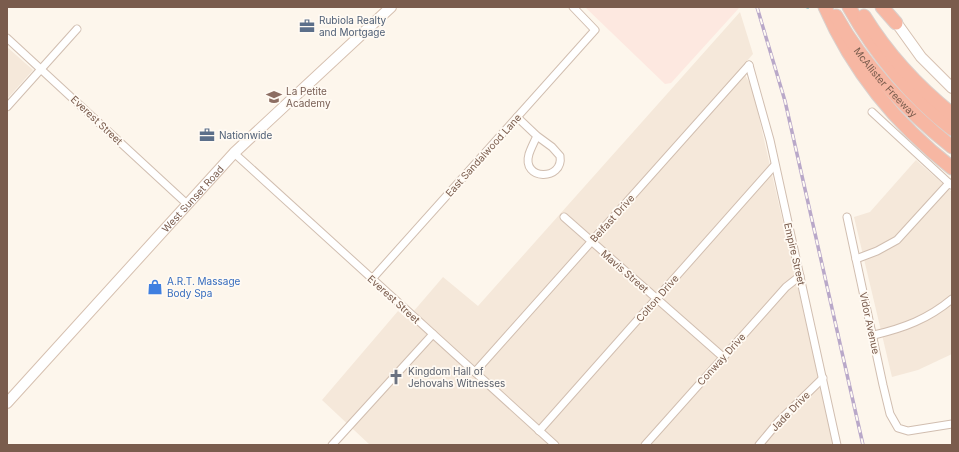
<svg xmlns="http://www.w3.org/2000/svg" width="959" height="452" font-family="Inter,sans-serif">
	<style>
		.residential { fill: #f5e8da }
		.commercial { fill: #fde8e0 }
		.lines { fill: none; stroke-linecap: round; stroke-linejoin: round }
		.stream { stroke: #a5d3da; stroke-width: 2 }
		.street-casing { stroke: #d1beb0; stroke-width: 9 }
		.secondary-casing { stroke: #d6c0b0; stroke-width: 12 }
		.highway-casing { stroke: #dad1cd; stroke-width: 15 }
		.street { stroke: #fff; stroke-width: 7 }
		.secondary { stroke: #fff; stroke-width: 10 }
		.highway { stroke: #f7b7a3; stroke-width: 13 }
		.rail-casing { stroke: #b9a8c9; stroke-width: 3.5 }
		.rail { stroke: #fffaf3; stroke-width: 2; stroke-dasharray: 6; stroke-linecap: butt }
		.labels { text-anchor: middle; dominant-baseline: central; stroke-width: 3.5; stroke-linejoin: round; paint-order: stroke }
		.service-label { font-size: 10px; fill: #4e5e75; stroke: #fffaf3; text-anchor: start }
		.street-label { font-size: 10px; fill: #7a5c4d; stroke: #fffaf3 }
		.education-label { font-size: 10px; fill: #785e54; stroke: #fffaf3; text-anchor: start }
		.shop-label { font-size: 10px; fill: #366cbe; stroke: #fffaf3; text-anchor: start }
		.worship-label { font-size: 10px; fill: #5b616d; stroke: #fffaf3; text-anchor: start }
	</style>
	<rect width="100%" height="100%" fill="#fdf6ec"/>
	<g class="residential">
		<polygon points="740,12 753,54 741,68 752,87 834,445 370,445 322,400 398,311 407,319 443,277 478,306"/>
		<polygon points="7,47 33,70 7,99"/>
		<polygon points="916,160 952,192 952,354 918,370 892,377 854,217 870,212"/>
	</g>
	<polygon class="commercial" points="585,7 738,7 739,8 671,83 665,84"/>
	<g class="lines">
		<polyline class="stream" points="806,7 808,8"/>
		<g class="street-casing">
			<g id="street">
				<polyline points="7,38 187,204"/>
				<polyline points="749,65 770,140 837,445"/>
				<polyline points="7,107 77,29"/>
				<polyline points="872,112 951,185"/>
				<path d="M517,117L537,136L552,147L560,156C564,181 521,181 529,154C531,148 534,142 537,136"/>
				<polyline points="234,153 555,445"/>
				<polyline points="564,217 723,357"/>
				<polyline points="847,217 883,385 890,414 898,428 908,431 952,424"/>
				<polyline points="856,259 877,251 897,240 949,183"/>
				<polyline points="372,279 595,30 573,7"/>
				<path d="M874,335C904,328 928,319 952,299"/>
				<polyline points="475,372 749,65"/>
				<polyline points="539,431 774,166"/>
				<polyline points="332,445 433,334"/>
				<polyline points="645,445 786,287 800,276"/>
				<polyline points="759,445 779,421 823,378"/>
			</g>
		</g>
		<g class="secondary-casing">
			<g id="secondary">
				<polyline points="893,18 921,57 952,88"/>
				<path id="s1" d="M7,403L234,153L391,7"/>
			</g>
		</g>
		<g class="highway-casing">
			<g id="highway">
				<path d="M825,7C853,71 897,125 952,168"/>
				<path d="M849,7C875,53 910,96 952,129"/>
				<polyline points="882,7 896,23"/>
				<path id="s2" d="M836,16C863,65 908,112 952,147"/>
				<path d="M864,16C887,53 918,87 952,114"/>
			</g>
		</g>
		<use href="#street" class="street"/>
		<use href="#secondary" class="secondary"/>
		<use href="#highway" class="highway"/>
		<g class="rail-casing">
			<polyline id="rail" points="757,7 785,101 863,445"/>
		</g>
		<use href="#rail" class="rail"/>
	</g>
	<defs>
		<g id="office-bare" transform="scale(1.2)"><path d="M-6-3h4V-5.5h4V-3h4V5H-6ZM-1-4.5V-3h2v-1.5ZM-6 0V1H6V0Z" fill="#5c6f8a" stroke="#fffaf3" stroke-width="2.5" paint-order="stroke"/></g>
		<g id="school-bare" transform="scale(1.2)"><path d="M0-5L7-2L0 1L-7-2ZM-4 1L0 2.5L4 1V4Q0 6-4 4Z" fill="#8d6e63" stroke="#fffaf3" stroke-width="2.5" paint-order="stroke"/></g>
		<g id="shop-bare" transform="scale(1.2)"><path d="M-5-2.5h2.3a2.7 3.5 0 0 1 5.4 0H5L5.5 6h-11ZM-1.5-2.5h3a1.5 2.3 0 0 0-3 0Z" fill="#3f7fe0" stroke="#fffaf3" stroke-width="2.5" paint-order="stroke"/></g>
		<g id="church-bare" transform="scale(1.2)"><path d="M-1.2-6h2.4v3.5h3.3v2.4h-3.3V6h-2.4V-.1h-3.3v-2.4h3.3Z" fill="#6b7280" stroke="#fffaf3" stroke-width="2.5" paint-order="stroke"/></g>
	</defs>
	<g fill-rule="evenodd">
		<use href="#office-bare" x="307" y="26"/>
		<use href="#school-bare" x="274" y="97"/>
		<use href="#office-bare" x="207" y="135"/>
		<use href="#shop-bare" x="155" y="287"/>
		<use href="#church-bare" x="396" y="377"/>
	</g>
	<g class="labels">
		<g class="service-label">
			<text x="319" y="20">Rubiola Realty<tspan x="319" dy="12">and Mortgage</tspan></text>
			<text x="219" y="135">Nationwide</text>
		</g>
		<g class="street-label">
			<text stroke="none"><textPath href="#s2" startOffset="83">McAllister Freeway</textPath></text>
			<text transform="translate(97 120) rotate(43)">Everest Street</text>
			<text transform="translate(483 155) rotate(-48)">East Sandalwood Lane</text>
			<text stroke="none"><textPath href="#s1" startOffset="276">West Sunset Road</textPath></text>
			<text transform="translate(612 218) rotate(-48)">Belfast Drive</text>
			<text transform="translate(795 254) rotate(77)">Empire Street</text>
			<text transform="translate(625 271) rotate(41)">Mavis Street</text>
			<text transform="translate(657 298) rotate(-49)">Colton Drive</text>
			<text transform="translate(394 299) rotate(42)">Everest Street</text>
			<text transform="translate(870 323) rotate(78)">Vidor Avenue</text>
			<text transform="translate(721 359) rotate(-48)">Conway Drive</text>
			<text transform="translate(790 411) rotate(-46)">Jade Drive</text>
		</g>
		<g class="education-label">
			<text x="286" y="91">La Petite<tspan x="286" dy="12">Academy</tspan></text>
		</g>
		<g class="shop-label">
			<text x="167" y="281">A.R.T. Massage<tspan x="167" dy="12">Body Spa</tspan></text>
		</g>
		<g class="worship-label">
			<text x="408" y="371">Kingdom Hall of<tspan x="408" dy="12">Jehovahs Witnesses</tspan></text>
		</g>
	</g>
	<rect width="959" height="452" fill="none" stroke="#7a5c4d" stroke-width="16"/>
</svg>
